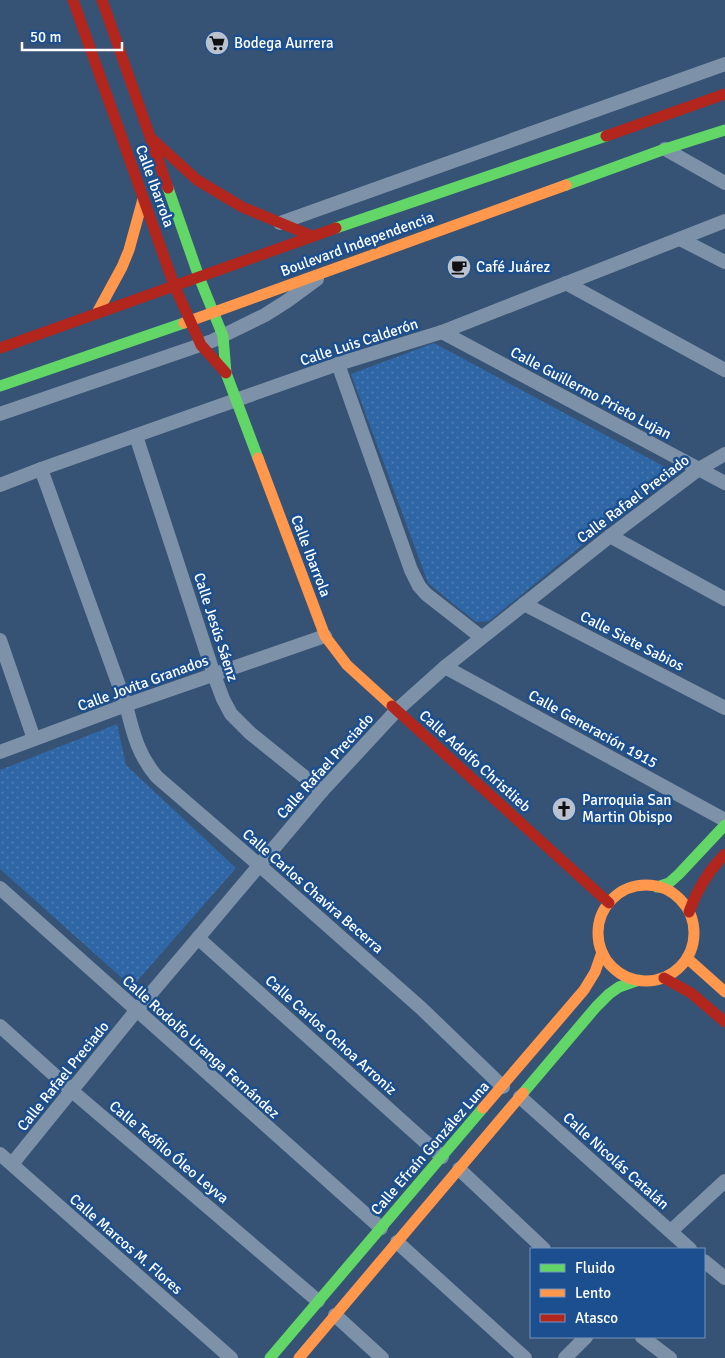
<svg xmlns="http://www.w3.org/2000/svg" width="725" height="1358" font-family="Signika,sans-serif">
	<style>
		.park { fill: url(#park-dots) }
		.lines { fill: none; stroke-linecap: round; stroke-linejoin: round }
		.street { stroke: #7d92a8; stroke-width: 14 }
		.fast { stroke: #63d668; stroke-width: 11 }
		.slow { stroke: #ff974d; stroke-width: 11 }
		.jam { stroke: #b3261e; stroke-width: 11 }
		.labels { text-anchor: middle; dominant-baseline: central; stroke-width: 5; stroke-linejoin: round; paint-order: stroke }
		.poi-label { font-size: 15px; fill: #fff; stroke: #1b4f8f; text-anchor: start }
		.street-label { font-size: 15px; fill: #fff; stroke: #1b4f8f }
	</style>
	<defs>
		<pattern id="park-dots" width="8" height="8" patternUnits="userSpaceOnUse" patternTransform="scale(1.25)"><rect width="8" height="8" fill="#2f66a5"/><path d="M2 2h.1M6 6h.1" fill="none" stroke="#4e7db2" stroke-width="1.8" stroke-linecap="round"/></pattern>
	</defs>
	<rect width="100%" height="100%" fill="#365274"/>
	<g class="park">
		<polygon points="434,343 665,467 665,478 489,621 476,622 428,583 351,374"/>
		<polygon points="117,724 126,765 236,868 132,987 0,869 0,770"/>
	</g>
	<g class="lines">
		<g class="street">
			<polyline points="665,149 725,183"/>
			<polyline points="280,223 725,64"/>
			<polyline points="680,239 725,262"/>
			<polyline points="566,283 725,370"/>
			<polyline points="442,332 725,483"/>
			<polyline points="338,364 411,570 419,586 426,594 481,637"/>
			<polyline points="0,414 212,341 265,315 287,301 317,279"/>
			<polyline points="136,436 214,675 223,699 231,714 250,733 322,791"/>
			<path d="M41,469L126,705C133,733 138,755 157,777L259,865L421,1008L503,1087"/>
			<polyline points="0,485 41,469 338,364 442,332 725,221"/>
			<polyline points="610,536 725,599"/>
			<polyline points="524,604 725,708"/>
			<polyline points="0,640 34,739"/>
			<polyline points="445,667 725,820"/>
			<polyline points="0,752 126,705 325,636"/>
			<polyline points="0,888 381,1228"/>
			<polyline points="198,938 442,1157"/>
			<polyline points="0,1026 72,1091 318,1301"/>
			<polyline points="520,1097 690,1249"/>
			<polyline points="0,1154 231,1358"/>
			<polyline points="12,1164 136,1011 198,938 322,791 397,710 445,667 610,536 699,469 725,454"/>
			<polyline points="459,1169 544,1249"/>
			<polyline points="671,1231 725,1181"/>
			<polyline points="397,1242 525,1358"/>
			<polyline points="704,1261 725,1278"/>
			<polyline points="335,1315 382,1358"/>
			<polyline points="642,1337 670,1358"/>
			<polyline points="565,1358 586,1337"/>
		</g>
		<g class="fast">
			<polyline points="566,185 665,149 725,130"/>
			<polyline points="168,188 199,277 223,336 226,373 258,458"/>
			<polyline points="336,228 606,136"/>
			<polyline points="0,386 184,323"/>
			<polyline points="657,887 669,883 679,874 725,825"/>
			<polyline points="523,1093 596,1007 609,994 619,987 639,980"/>
			<polyline points="270,1358 483,1108"/>
		</g>
		<g class="slow">
			<polyline points="97,313 122,267 129,250 143,199"/>
			<polyline points="184,323 566,185"/>
			<polyline points="258,458 325,636 347,665 392,706"/>
			<circle cx="646" cy="933" r="48"/>
			<polyline points="687,958 725,992"/>
			<polyline points="483,1108 584,990 595,972 602,952"/>
			<polyline points="299,1358 523,1093"/>
		</g>
		<g class="jam">
			<polyline points="73,0 174,285 201,345 226,373"/>
			<polyline points="102,0 168,188"/>
			<polyline points="606,136 725,94"/>
			<polyline points="152,139 197,180 242,207 312,236"/>
			<polyline points="0,348 336,228"/>
			<polyline points="392,706 609,903"/>
			<path d="M689,912C697,890 708,871 725,854"/>
			<polyline points="664,978 691,993 725,1022"/>
		</g>
	</g>
	<defs>
		<g id="supermarket-disc" transform="scale(1.25)"><circle r="9.5" fill="#b9c2ce" stroke="#1b4f8f"/><path d="M-6-5.5h2.5l.6 2H6L4.5 2H-2.5L-4.4-4H-6ZM-1.5 3.2a1.3 1.3 0 1 0 .1 0ZM3 3.2a1.3 1.3 0 1 0 .1 0Z" fill="#111"/></g>
		<g id="cafe-disc" transform="scale(1.25)"><circle r="9.5" fill="#b9c2ce" stroke="#1b4f8f"/><path d="M-5.5-4.5H6V0H3Q3 3.5 0 3.5H-2.5Q-5.5 3.5-5.5 0ZM3-3.2v2h1.7v-2ZM-6 4.5H4V6H-6Z" fill="#111"/></g>
		<g id="church-disc" transform="scale(1.25)"><circle r="9.5" fill="#b9c2ce" stroke="#1b4f8f"/><path d="M-1.2-6h2.4v3.5h3.3v2.4h-3.3V6h-2.4V-.1h-3.3v-2.4h3.3Z" fill="#111"/></g>
	</defs>
	<g fill-rule="evenodd">
		<use href="#supermarket-disc" x="217" y="43"/>
		<use href="#cafe-disc" x="459" y="267"/>
		<use href="#church-disc" x="564" y="809"/>
	</g>
	<g class="labels">
		<g class="poi-label">
			<text x="234" y="43">Bodega Aurrera</text>
			<text x="476" y="267">Café Juárez</text>
			<text x="582" y="800">Parroquia San<tspan x="582" dy="17">Martin Obispo</tspan></text>
		</g>
		<g class="street-label">
			<text transform="translate(155 186) rotate(70)">Calle Ibarrola</text>
			<text transform="translate(357 244) rotate(-20)">Boulevard Independencia</text>
			<text transform="translate(359 342) rotate(-18)">Calle Luis Calderón</text>
			<text transform="translate(591 393) rotate(28)">Calle Guillermo Prieto Lujan</text>
			<text transform="translate(633 499) rotate(-37)">Calle Rafael Preciado</text>
			<text transform="translate(311 556) rotate(69)">Calle Ibarrola</text>
			<text transform="translate(216 627) rotate(72)">Calle Jesús Sáenz</text>
			<text transform="translate(632 641) rotate(27)">Calle Siete Sabios</text>
			<text transform="translate(143 683) rotate(-20)">Calle Jovita Granados</text>
			<text transform="translate(593 729) rotate(29)">Calle Generación 1915</text>
			<text transform="translate(475 761) rotate(42)">Calle Adolfo Christlieb</text>
			<text transform="translate(325 766) rotate(-48)">Calle Rafael Preciado</text>
			<text transform="translate(313 891) rotate(41)">Calle Carlos Chavira Becerra</text>
			<text transform="translate(331 1035) rotate(42)">Calle Carlos Ochoa Arroniz</text>
			<text transform="translate(201 1047) rotate(42)">Calle Rodolfo Uranga Fernández</text>
			<text transform="translate(63 1076) rotate(-51)">Calle Rafael Preciado</text>
			<text transform="translate(430 1148) rotate(-49)">Calle Efraín González Luna</text>
			<text transform="translate(169 1152) rotate(40)">Calle Teófilo Óleo Leyva</text>
			<text transform="translate(616 1161) rotate(42)">Calle Nicolás Catalán</text>
			<text transform="translate(126 1244) rotate(41)">Calle Marcos M. Flores</text>
		</g>
	</g>
	<rect x="530" y="1248" width="175" height="90" fill="#1b4f8f" stroke="#7695bc"/>
	<rect x="540" y="1264" width="25" height="8" fill="#63d668" stroke="#7695bc"/>
	<text x="575" y="1273" font-size="15" fill="#ffffff">Fluido</text>
	<rect x="540" y="1289" width="25" height="8" fill="#ff974d" stroke="#7695bc"/>
	<text x="575" y="1298" font-size="15" fill="#ffffff">Lento</text>
	<rect x="540" y="1314" width="25" height="8" fill="#b3261e" stroke="#7695bc"/>
	<text x="575" y="1323" font-size="15" fill="#ffffff">Atasco</text>
	<path d="M22 42v8h100v-8" fill="none" stroke="#ffffff" stroke-width="2.5"/>
	<text x="30" y="42" font-size="15" fill="#ffffff" stroke="#1b4f8f" stroke-width="4" paint-order="stroke">50 m</text>
</svg>
